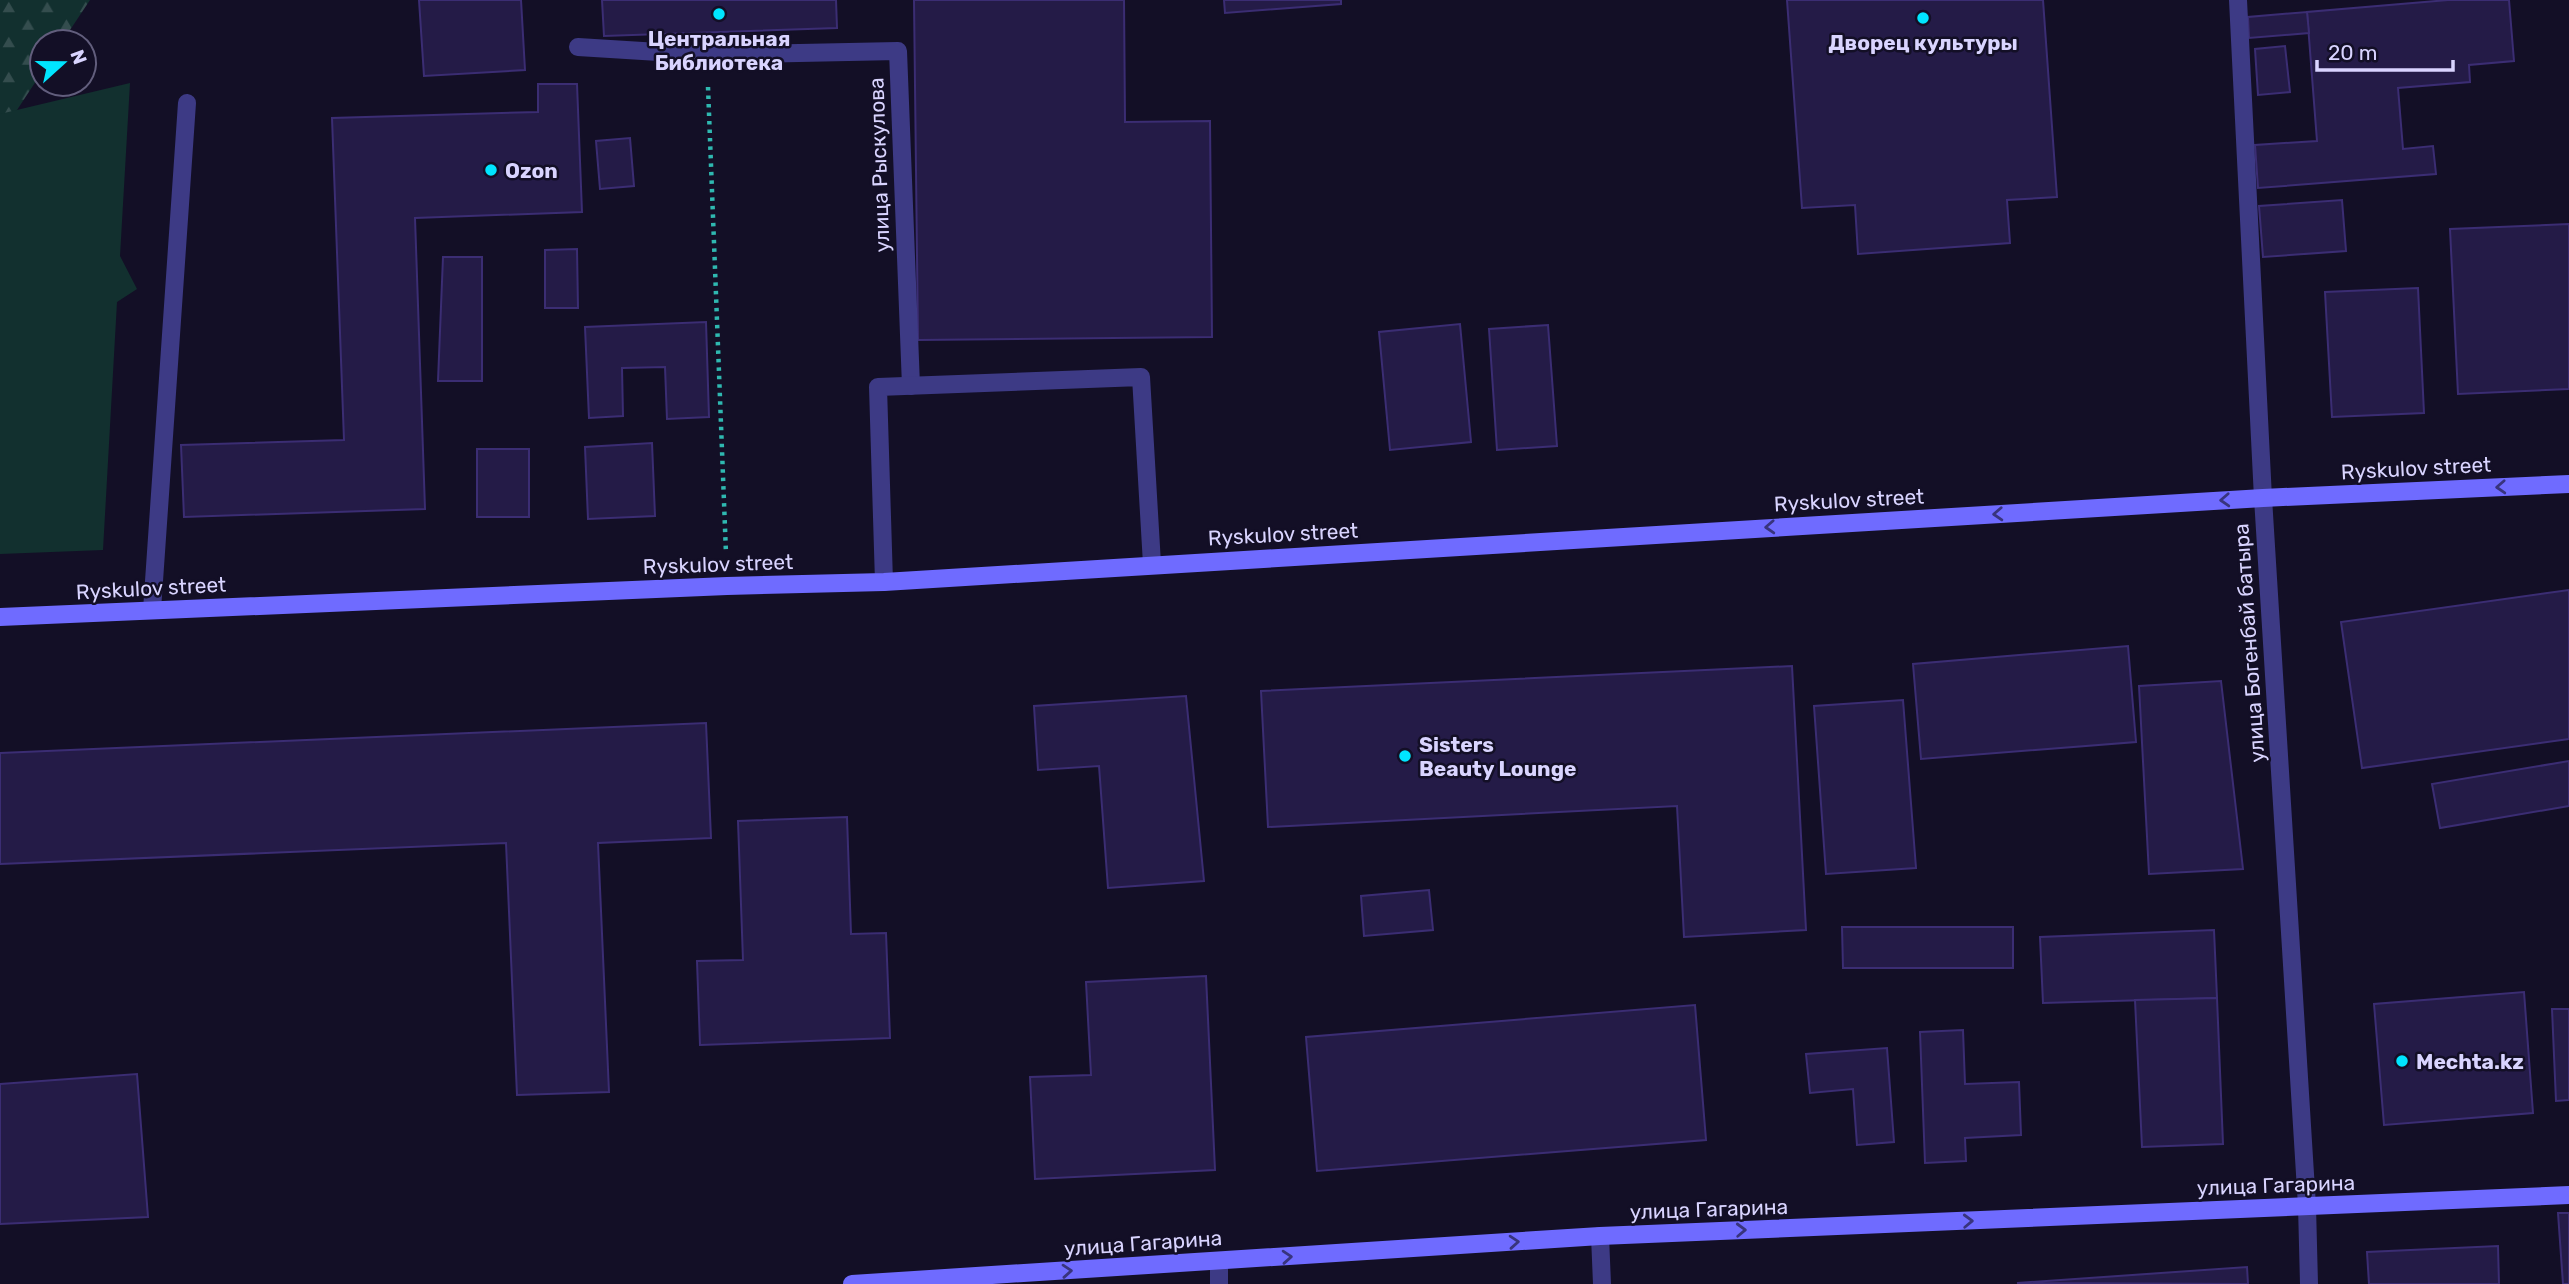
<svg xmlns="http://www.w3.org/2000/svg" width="2569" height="1284" font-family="Rubik,sans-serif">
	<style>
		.forest { fill: url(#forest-firs) }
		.park { fill: #12302f }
		.building { fill: #241b47; stroke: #3b2d73; stroke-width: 2 }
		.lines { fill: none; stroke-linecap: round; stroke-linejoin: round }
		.path { stroke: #2fb8b0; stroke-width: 4.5; stroke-dasharray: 3.5 5; stroke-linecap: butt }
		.service { stroke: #3d3a85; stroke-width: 18 }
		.minor { stroke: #3d3a85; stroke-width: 18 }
		.secondary { stroke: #6f6bff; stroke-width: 18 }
		.oneway { stroke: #38347d }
		.poi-dot { fill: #00e5ff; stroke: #130f26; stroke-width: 2.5 }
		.labels { text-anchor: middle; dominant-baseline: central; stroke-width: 5; stroke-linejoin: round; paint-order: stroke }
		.poi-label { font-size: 21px; font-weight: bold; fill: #d9d4ff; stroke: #130f26; text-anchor: start }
		.street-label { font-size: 21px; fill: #d9d4ff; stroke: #130f26 }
	</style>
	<defs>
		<pattern id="forest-firs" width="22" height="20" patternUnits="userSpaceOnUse" patternTransform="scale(1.75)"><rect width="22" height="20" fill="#12302f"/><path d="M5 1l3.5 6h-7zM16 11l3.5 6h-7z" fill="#344d4e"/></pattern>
	</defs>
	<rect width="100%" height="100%" fill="#130f26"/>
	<polygon class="forest" points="0,0 90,0 62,42 42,42 42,72 17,110 0,131"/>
	<polygon class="park" points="130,83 120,256 137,289 117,302 103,550 0,554 0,114"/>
	<g class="building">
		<polygon points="419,0 521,0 525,70 424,76"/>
		<polygon points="602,0 836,0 837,28 604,36"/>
		<polygon points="914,0 1124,0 1125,122 1210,121 1212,337 918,340"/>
		<polygon points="1224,0 1341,0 1341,4 1225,13"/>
		<polygon points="1787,0 2043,0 2057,197 2007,200 2010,243 1858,254 1855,205 1802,208"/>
		<polygon points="2448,0 2509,0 2514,61 2469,65 2470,82 2398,88 2403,149 2433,146 2436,174 2258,188 2255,145 2317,141 2307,12"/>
		<polygon points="2307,12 2309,33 2249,38 2248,17"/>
		<polygon points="2285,46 2290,92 2258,95 2255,49"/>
		<polygon points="538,84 577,84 582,212 415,218 425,509 184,517 181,445 344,440 332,118 538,112"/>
		<polygon points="630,138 634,186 600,189 596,141"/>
		<polygon points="2342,200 2346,251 2263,257 2259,206"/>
		<polygon points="2569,224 2569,389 2458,394 2450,229"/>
		<polygon points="577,249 578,308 545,308 545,250"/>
		<polygon points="443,257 482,257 482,381 438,381"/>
		<polygon points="2418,288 2424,413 2332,417 2325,292"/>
		<polygon points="706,322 709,417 667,419 665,367 622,368 623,416 589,418 585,327"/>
		<polygon points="1460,324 1471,442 1390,450 1379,332"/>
		<polygon points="1548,325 1557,446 1497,450 1489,329"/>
		<polygon points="652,443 655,516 588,519 585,447"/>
		<rect x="477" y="449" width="52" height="68"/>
		<polygon points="2569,590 2569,739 2362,768 2341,622"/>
		<polygon points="2128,646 2136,742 1921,759 1913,664"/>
		<polygon points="1792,666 1806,930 1684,937 1677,806 1268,827 1261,691"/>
		<polygon points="2221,681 2243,869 2149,874 2139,686"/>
		<polygon points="1186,696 1204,881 1108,888 1099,766 1038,770 1034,706"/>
		<polygon points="1903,700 1916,868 1826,874 1814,706"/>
		<polygon points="706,723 711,838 598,843 609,1092 517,1095 506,843 0,864 0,753"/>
		<polygon points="2569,761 2569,806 2440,828 2432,784"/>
		<polygon points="847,817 851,934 886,933 890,1038 700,1045 697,961 743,960 738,821"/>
		<polygon points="1429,890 1433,930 1364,936 1361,896"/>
		<polygon points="1842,927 2013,927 2013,968 1843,968"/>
		<polygon points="2214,930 2217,998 2043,1003 2040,937"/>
		<polygon points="1206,976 1215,1170 1035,1179 1030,1077 1091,1075 1086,982"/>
		<polygon points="2524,992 2533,1113 2384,1125 2374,1004"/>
		<polygon points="2217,998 2223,1144 2142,1147 2135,1000"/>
		<polygon points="1695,1005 1706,1140 1317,1171 1306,1037"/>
		<polygon points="2552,1009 2569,1009 2569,1100 2556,1101"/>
		<polygon points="1963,1030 1965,1084 2019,1082 2021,1135 1965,1138 1966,1161 1925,1163 1920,1032"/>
		<polygon points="1887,1048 1894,1142 1857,1145 1853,1089 1810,1093 1806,1054"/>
		<polygon points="137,1074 148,1217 0,1224 0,1084"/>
		<polygon points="2558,1213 2569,1213 2569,1284 2563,1284"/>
		<polygon points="2498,1246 2499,1284 2369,1284 2367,1252"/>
		<polygon points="2247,1267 2248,1284 2017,1283"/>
	</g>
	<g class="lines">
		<polyline class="path" points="708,87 726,554"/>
		<g class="service">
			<polyline points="2238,0 2263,498 2307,1206 2309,1284"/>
			<polyline points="152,610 187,103"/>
		</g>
		<g class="minor">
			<polyline points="578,47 707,55 898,51 911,386"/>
			<polyline points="884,582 878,387 1141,377 1152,564"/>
			<polyline points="1600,1236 1602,1284"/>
			<polyline points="1219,1261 1219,1284"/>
		</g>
		<g class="secondary">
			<polyline points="0,617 727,586 884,582 2263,498 2569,484"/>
			<polyline points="852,1284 1600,1236 2569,1195"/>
		</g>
	</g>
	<defs><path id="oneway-chevron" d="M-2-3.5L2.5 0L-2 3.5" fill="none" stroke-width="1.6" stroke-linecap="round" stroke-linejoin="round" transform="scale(1.75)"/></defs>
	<g class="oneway">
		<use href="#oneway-chevron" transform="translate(2501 487) rotate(177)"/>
		<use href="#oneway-chevron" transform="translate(2225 500) rotate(177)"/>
		<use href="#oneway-chevron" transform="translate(1998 514) rotate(177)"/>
		<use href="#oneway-chevron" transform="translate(1770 527) rotate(177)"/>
		<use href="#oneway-chevron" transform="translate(1968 1221) rotate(-2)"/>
		<use href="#oneway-chevron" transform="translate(1741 1230) rotate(-2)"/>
		<use href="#oneway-chevron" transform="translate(1514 1242) rotate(-4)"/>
		<use href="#oneway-chevron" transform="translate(1287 1257) rotate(-4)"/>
		<use href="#oneway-chevron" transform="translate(1067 1271) rotate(-4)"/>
	</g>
	<g class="poi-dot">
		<circle cx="719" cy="14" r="7"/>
		<circle cx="1923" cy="18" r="7"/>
		<circle cx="491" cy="170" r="7"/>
		<circle cx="1405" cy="756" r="7"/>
		<circle cx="2402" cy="1061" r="7"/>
	</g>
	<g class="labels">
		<g class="poi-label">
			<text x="719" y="38" text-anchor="middle">Центральная<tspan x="719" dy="24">Библиотека</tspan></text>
			<text x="1923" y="42" text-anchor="middle">Дворец культуры</text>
			<text x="505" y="170">Ozon</text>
			<text x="1419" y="744">Sisters<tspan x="1419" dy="24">Beauty Lounge</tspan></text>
			<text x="2416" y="1061">Mechta.kz</text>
		</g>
		<g class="street-label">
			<text transform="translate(879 165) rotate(-92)">улица Рыскулова</text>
			<text transform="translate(2416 468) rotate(-3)">Ryskulov street</text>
			<text transform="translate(1849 500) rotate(-3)">Ryskulov street</text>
			<text transform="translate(1283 534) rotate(-3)">Ryskulov street</text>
			<text transform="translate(718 564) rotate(-2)">Ryskulov street</text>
			<text transform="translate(151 588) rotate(-3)">Ryskulov street</text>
			<text transform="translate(2249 643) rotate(-94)">улица Богенбай батыра</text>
			<text transform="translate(2276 1185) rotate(-2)">улица Гагарина</text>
			<text transform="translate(1709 1209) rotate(-2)">улица Гагарина</text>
			<text transform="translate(1143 1243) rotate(-4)">улица Гагарина</text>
		</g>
	</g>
	<g transform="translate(63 63) rotate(69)"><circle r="33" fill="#130f26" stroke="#625e7d" stroke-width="2"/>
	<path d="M0-5L12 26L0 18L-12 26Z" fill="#00e5ff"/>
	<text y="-10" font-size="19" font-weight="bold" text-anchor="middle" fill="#d9d4ff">N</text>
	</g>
	<path d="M2317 60v10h136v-10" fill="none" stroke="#d9d4ff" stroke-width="3.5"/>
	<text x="2328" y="60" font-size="21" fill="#d9d4ff" stroke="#130f26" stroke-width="5" paint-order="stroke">20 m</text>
</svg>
